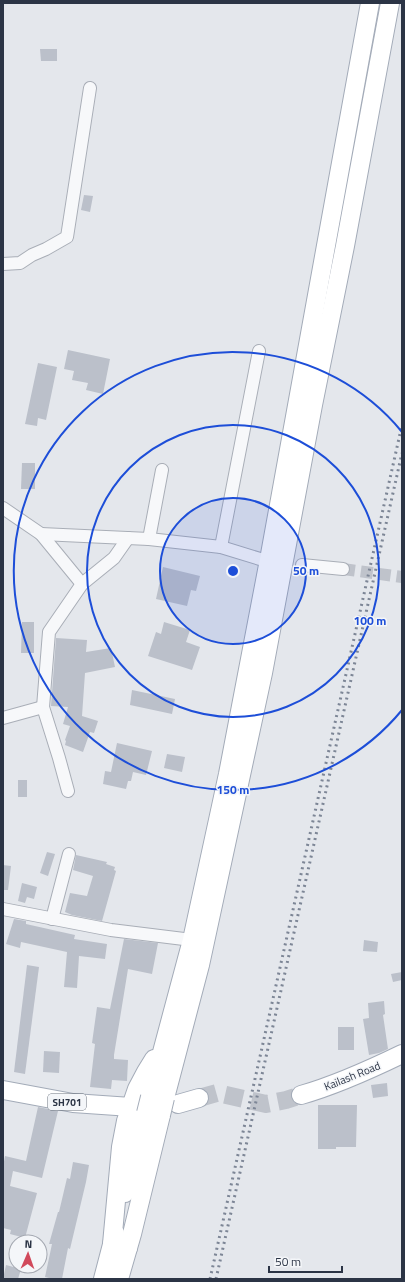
<svg xmlns="http://www.w3.org/2000/svg" width="405" height="1282" font-family="'Titillium Web',sans-serif">
	<style>
		.building { fill: #bbc0ca }
		.lines { fill: none; stroke-linecap: round; stroke-linejoin: round }
		.minor-tunnel { stroke: #bfc3cb; stroke-width: 12; stroke-dasharray: 12 6; stroke-linecap: butt }
		.primary-tunnel { stroke: #bfc3cb; stroke-width: 18; stroke-dasharray: 18 9; stroke-linecap: butt }
		.minor-casing { stroke: #a9aeb7; stroke-width: 14 }
		.primary-casing { stroke: #a3abb8; stroke-width: 20 }
		.minor { stroke: #f7f8fa; stroke-width: 12 }
		.primary { stroke: #fff; stroke-width: 18 }
		.rail { stroke: #7d8696; stroke-width: 3; stroke-dasharray: 2 4; stroke-linecap: butt }
		.primary-bridge-casing { stroke: #a3abb8; stroke-width: 20; stroke-linecap: butt }
		.primary-bridge { stroke: #fff; stroke-width: 18 }
		.ring { fill: none; stroke: #1d4ed8; stroke-width: 2 }
		.labels { text-anchor: middle; dominant-baseline: central; stroke-width: 3; stroke-linejoin: round; paint-order: stroke }
		.shield { fill: #f4f6f9; stroke: #676e7b; stroke-width: 1 }
		.shield-label { font-size: 10px; font-weight: bold; fill: #2b3445 }
		.street-label { font-size: 11px; fill: #2b3445; stroke: #f4f6f9 }
		.centre { fill: #1d4ed8; stroke: #f4f6f9; stroke-width: 2 }
		.ring-label { font-size: 12px; text-anchor: middle; font-weight: bold; fill: #1d4ed8; stroke: #f4f6f9; stroke-width: 3; stroke-linejoin: round; paint-order: stroke }
	</style>
	<rect width="100%" height="100%" fill="#e4e7ec"/>
	<g class="building">
		<polygon points="40,49 57,49 57,61 41,61"/>
		<polygon points="84,195 93,196 90,212 81,210"/>
		<polygon points="68,350 110,359 103,394 86,390 88,383 72,380 74,371 64,369"/>
		<polygon points="38,363 57,367 46,420 38,418 37,426 25,424"/>
		<polygon points="22,463 35,463 35,489 21,489"/>
		<polygon points="163,567 200,576 196,591 191,590 187,606 156,599"/>
		<polygon points="22,622 34,622 34,653 21,653"/>
		<polygon points="164,622 190,630 186,642 200,647 192,670 148,656 156,632 161,634"/>
		<polygon points="56,638 87,640 86,652 111,648 115,667 85,673 82,716 98,721 94,733 90,732 83,752 65,745 66,741 65,740 70,726 63,724 68,707 51,706"/>
		<polygon points="132,690 175,699 172,714 130,705"/>
		<polygon points="117,743 152,751 146,775 133,772 131,781 128,781 126,789 103,784 105,771 111,772"/>
		<polygon points="167,754 185,757 182,772 164,768"/>
		<rect x="18" y="780" width="9" height="17"/>
		<polygon points="47,852 55,854 48,876 40,873"/>
		<polygon points="76,855 107,862 106,864 115,867 114,870 116,871 102,921 72,915 65,912 70,893 87,896 93,876 73,870"/>
		<polygon points="3,865 11,866 8,890 3,890"/>
		<polygon points="22,883 37,887 34,899 27,897 25,903 18,901"/>
		<polygon points="14,919 26,921 26,924 75,935 74,939 107,944 105,959 79,956 77,988 64,987 67,952 21,942 20,948 6,944"/>
		<polygon points="124,939 158,943 152,974 128,969 114,1055 114,1059 128,1060 127,1081 112,1080 111,1089 90,1087 95,1044 92,1043 97,1007 110,1009"/>
		<polygon points="364,940 378,942 377,952 363,951"/>
		<polygon points="27,965 39,967 25,1074 14,1072"/>
		<polygon points="402,972 402,980 393,982 391,974"/>
		<polygon points="384,1001 385,1014 383,1015 388,1049 379,1053 369,1055 363,1019 369,1018 368,1003"/>
		<rect x="338" y="1027" width="16" height="23"/>
		<polygon points="44,1051 60,1052 59,1073 43,1072"/>
		<polygon points="387,1083 388,1096 373,1098 371,1085"/>
		<polygon points="318,1105 357,1105 356,1147 336,1147 336,1149 318,1149"/>
		<polygon points="38,1107 58,1111 42,1178 13,1171 10,1186 37,1193 25,1238 10,1234 11,1230 3,1228 3,1167 5,1156 26,1161"/>
		<polygon points="73,1162 89,1165 86,1182 70,1249 68,1248 62,1279 53,1279 45,1277 52,1244 49,1244 58,1212 59,1212 67,1178 70,1179"/>
		<polygon points="6,1265 21,1269 18,1279 3,1279"/>
	</g>
	<g class="lines">
		<polyline class="minor-tunnel" points="343,569 402,577"/>
		<polyline class="primary-tunnel" points="199,1098 217,1093 266,1104 286,1100 301,1095"/>
		<g class="minor-casing">
			<g id="minor">
				<polyline points="3,264 20,263 32,255 46,249 67,237 90,88"/>
				<polyline points="3,508 41,534 82,584"/>
				<polyline points="41,534 149,539 221,547 260,559"/>
				<polyline points="149,539 162,470"/>
				<polyline points="221,547 259,351"/>
				<polyline points="302,565 343,569"/>
				<polyline points="3,718 43,707"/>
				<polyline points="68,791 59,758 43,707 49,632 82,584 114,558 128,538"/>
				<polyline points="3,909 111,930 192,940"/>
				<polyline points="52,919 69,854"/>
			</g>
		</g>
		<g class="primary-casing">
			<g id="primary">
				<polyline points="3,1090 73,1103 131,1107"/>
				<path d="M301,1095C336,1085 369,1070 402,1054"/>
				<polyline points="150,1097 192,940 228,774 269,560 370,3"/>
				<polyline points="165,1098 200,965 263,673 313,405 345,246 390,3"/>
				<polyline points="178,1104 199,1098"/>
				<polyline points="125,1193 146,1113"/>
				<polyline points="128,1248 112,1244 121,1147 126,1121 137,1089 146,1072 154,1059"/>
				<polyline points="103,1279 115,1233"/>
				<polyline points="119,1279 132,1234 161,1115"/>
			</g>
		</g>
		<use href="#minor" class="minor"/>
		<use href="#primary" class="primary"/>
		<g class="rail">
			<polyline points="210,1279 402,425"/>
			<polyline points="216,1279 402,453"/>
		</g>
		<g class="primary-bridge-casing">
			<g id="primary-bridge">
				<polyline points="146,1113 150,1097"/>
				<polyline points="161,1115 165,1098"/>
			</g>
		</g>
		<use href="#primary-bridge" class="primary-bridge"/>
	</g>
	<circle cx="233" cy="571" r="73" fill="#1d4ed8" fill-opacity=".12"/>
	<g class="ring">
		<circle cx="233" cy="571" r="73"/>
		<circle cx="233" cy="571" r="146"/>
		<path d="M402 710A219 219 0 1 1 402 432"/>
	</g>
	<g class="labels">
		<rect class="shield" x="48" y="1094" width="38" height="16" rx="3"/>
		<g class="shield-label">
			<text x="67" y="1102">SH701</text>
		</g>
		<g class="street-label">
			<text transform="translate(352 1076) rotate(-22)">Kailash Road</text>
		</g>
	</g>
	<circle cx="233" cy="571" r="6" class="centre"/>
	<g class="ring-label">
		<text x="306" y="575">50 m</text>
		<text x="370" y="625">100 m</text>
		<text x="233" y="794">150 m</text>
	</g>
	<rect width="405" height="1282" fill="none" stroke="#2b3445" stroke-width="8"/>
	<g transform="translate(28 1254) rotate(2)"><circle r="19" fill="#f4f6f9" stroke="#a4a8b1"/>
	<path d="M0-3L7 15L0 10L-7 15Z" fill="#d1495b"/>
	<text y="-6" font-size="11" font-weight="bold" text-anchor="middle" fill="#2b3445">N</text>
	</g>
	<path d="M269 1266v6h73v-6" fill="none" stroke="#2b3445" stroke-width="2"/>
	<text x="275" y="1266" font-size="12" fill="#2b3445" stroke="#f4f6f9" stroke-width="3" paint-order="stroke">50 m</text>
</svg>
